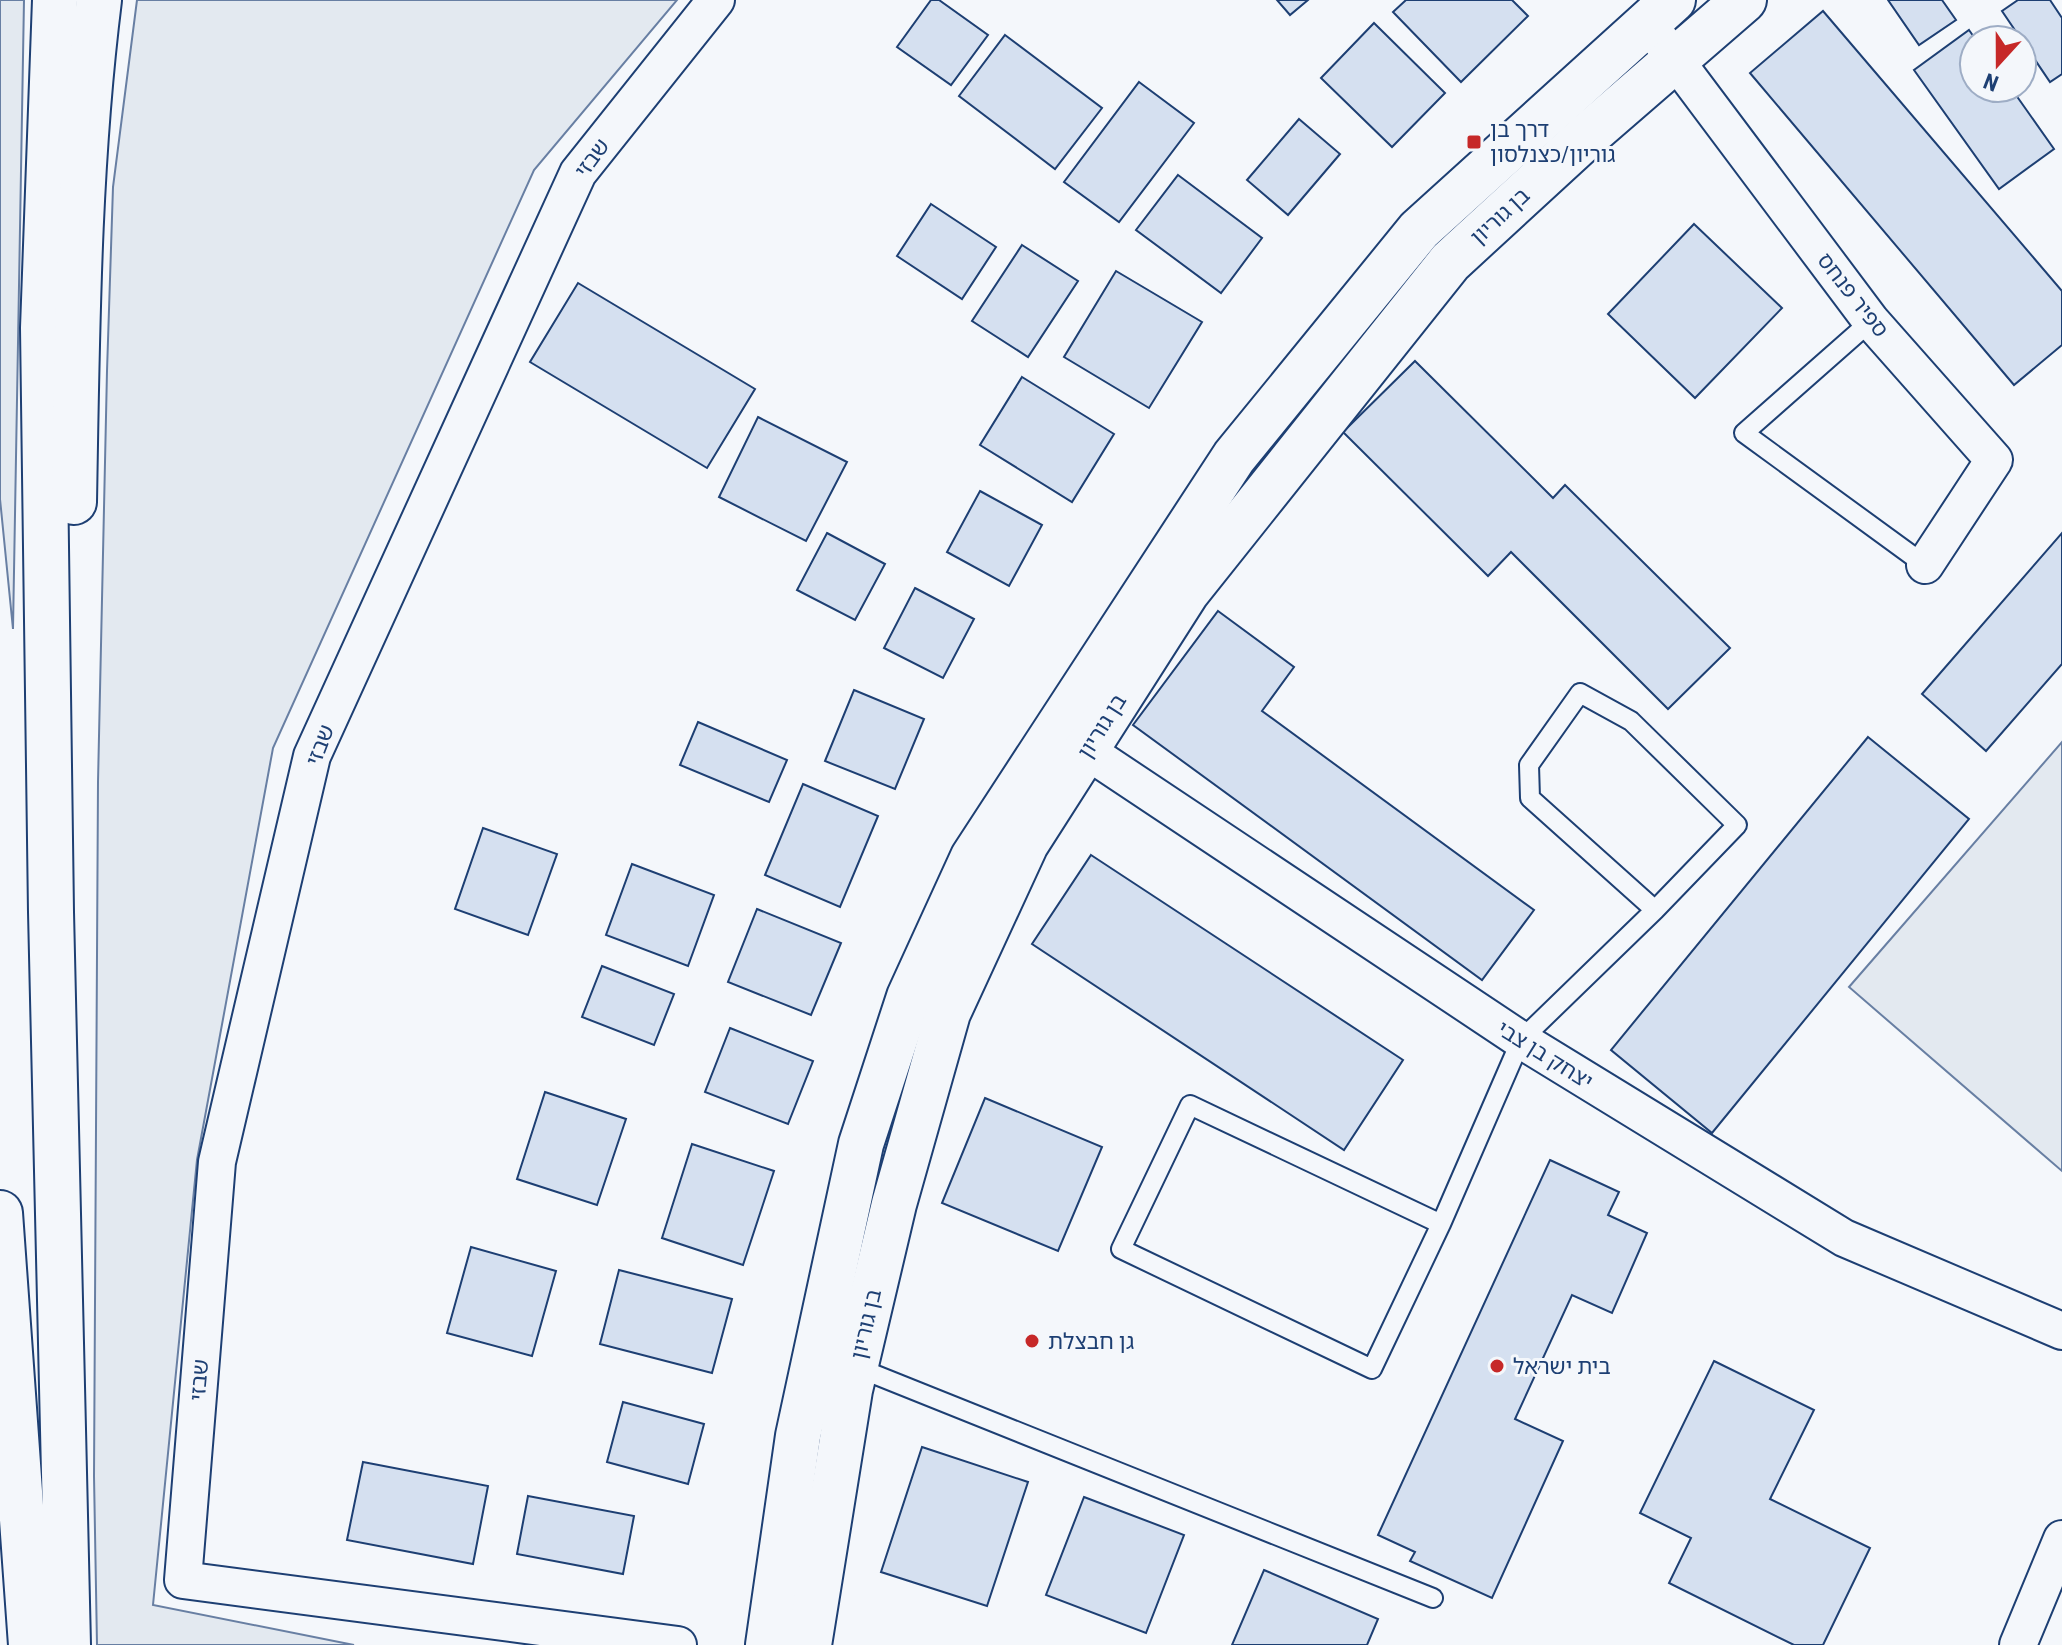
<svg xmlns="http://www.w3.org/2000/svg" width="2062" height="1645" font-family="'Roboto Condensed','Noto Sans Hebrew',sans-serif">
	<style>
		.green { fill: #e3e9f0; stroke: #687fa3; stroke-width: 2 }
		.building { fill: #d5e0f0; stroke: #1d3f73; stroke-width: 2 }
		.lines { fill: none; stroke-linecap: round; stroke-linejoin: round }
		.service-casing { stroke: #1d3f73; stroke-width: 22 }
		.minor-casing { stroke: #1d3f73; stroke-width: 40 }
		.tertiary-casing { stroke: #1d3f73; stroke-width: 48 }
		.motorway-casing { stroke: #1d3f73; stroke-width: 48 }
		.service { stroke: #f4f7fb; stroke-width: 18 }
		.minor { stroke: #f4f7fb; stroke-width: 36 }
		.tertiary { stroke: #f4f7fb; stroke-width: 44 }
		.motorway { stroke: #f4f7fb; stroke-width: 44 }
		.poi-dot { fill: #c62828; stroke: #f4f7fb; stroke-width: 3 }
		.labels { text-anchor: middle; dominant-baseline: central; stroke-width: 6; stroke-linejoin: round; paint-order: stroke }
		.poi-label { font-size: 22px; fill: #1d3f73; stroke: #f4f7fb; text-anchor: start }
		.street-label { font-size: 22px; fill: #1d3f73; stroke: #f4f7fb }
	</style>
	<rect width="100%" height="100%" fill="#f4f7fb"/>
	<g class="green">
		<polygon points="0,0 24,0 13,629 0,499"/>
		<polygon points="137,0 677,0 534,170 273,748 197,1160 153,1605 354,1645 97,1645 94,1476 98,782 107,371 113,187"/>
		<polygon points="2062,742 2062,1171 1849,987"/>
	</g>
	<g class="building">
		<polygon points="931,0 939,0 988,35 951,85 897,47"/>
		<polygon points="1277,0 1308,0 1290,15"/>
		<polygon points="1406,0 1512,0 1528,16 1461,82 1393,12"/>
		<polygon points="1888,0 1942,0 1956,20 1919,45"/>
		<polygon points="2018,0 2050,0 2062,18 2062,74 2050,82 2002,11"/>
		<polygon points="1823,11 2062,291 2062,345 2014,385 1750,73"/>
		<polygon points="1374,23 1445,93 1392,147 1321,78"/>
		<polygon points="1969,30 1976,40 1974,40 1974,88 2011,88 2054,149 1999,189 1914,70"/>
		<polygon points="1005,35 1102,108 1055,169 959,96"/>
		<polygon points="1139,82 1194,123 1119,222 1064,182"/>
		<polygon points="1299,119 1340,154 1288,215 1247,180"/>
		<polygon points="1178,175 1262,238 1221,293 1136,230"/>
		<polygon points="931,204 996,247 962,299 897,256"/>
		<polygon points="1694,224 1782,308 1695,398 1608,314"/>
		<polygon points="1022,245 1078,281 1028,357 972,321"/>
		<polygon points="1116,271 1202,322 1149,408 1064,357"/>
		<polygon points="578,283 755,389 707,468 530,362"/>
		<polygon points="1415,361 1553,498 1565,485 1730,648 1668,709 1511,552 1488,576 1343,432"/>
		<polygon points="1022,377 1114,434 1072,502 980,445"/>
		<polygon points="758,417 847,462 806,541 719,497"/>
		<polygon points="980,491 1042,525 1009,586 947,552"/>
		<polygon points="827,533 885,564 855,620 797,590"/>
		<polygon points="2062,533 2062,664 1986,751 1922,694"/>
		<polygon points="915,588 974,619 943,678 884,648"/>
		<polygon points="1218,611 1294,667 1262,711 1534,910 1482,980 1133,725"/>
		<polygon points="854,690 924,719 895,789 825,761"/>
		<polygon points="698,722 787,760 769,802 680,765"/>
		<polygon points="1868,737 1969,819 1712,1133 1611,1050"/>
		<polygon points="803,784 878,816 840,907 765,875"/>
		<polygon points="483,828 557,854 528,935 455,909"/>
		<polygon points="1091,855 1403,1060 1344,1150 1032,944"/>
		<polygon points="632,864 714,895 688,966 606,935"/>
		<polygon points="757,909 841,943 811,1015 728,982"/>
		<polygon points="602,966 674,994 654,1045 582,1017"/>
		<polygon points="730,1028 813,1061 788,1124 705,1092"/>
		<polygon points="545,1092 626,1119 597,1205 517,1179"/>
		<polygon points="985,1098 1102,1147 1058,1251 942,1203"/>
		<polygon points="692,1144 774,1171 743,1265 662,1238"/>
		<polygon points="1550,1160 1619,1192 1608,1215 1647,1233 1612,1313 1572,1295 1515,1419 1563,1441 1492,1598 1410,1561 1415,1552 1378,1535"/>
		<polygon points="471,1247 556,1271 532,1356 447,1333"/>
		<polygon points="619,1270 732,1299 712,1373 600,1344"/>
		<polygon points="1714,1361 1814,1410 1770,1499 1870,1548 1823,1645 1794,1645 1669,1583 1691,1538 1640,1513"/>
		<polygon points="623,1402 704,1424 688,1484 607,1462"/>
		<polygon points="922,1447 1028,1482 987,1606 881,1572"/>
		<polygon points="363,1462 488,1486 473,1564 347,1540"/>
		<polygon points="528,1496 634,1516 623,1574 517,1554"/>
		<polygon points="1084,1497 1184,1535 1146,1633 1046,1595"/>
		<polygon points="1264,1570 1378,1619 1367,1645 1232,1645"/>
	</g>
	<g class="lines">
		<g class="service-casing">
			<g id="service">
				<polyline points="1871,321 1744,433 1925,565"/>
				<polyline points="1441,1224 1190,1105 1121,1249 1372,1369 1441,1224 1521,1040 1655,910 1737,825 1631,721 1580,693 1529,765 1530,798 1655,910"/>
				<polyline points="856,1367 1433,1598"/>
			</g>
		</g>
		<g class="minor-casing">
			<g id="minor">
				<polyline points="1658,37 1871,321 1994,460 1925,565"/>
				<polyline points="1063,735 1521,1040 1844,1238 2062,1331"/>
				<polyline points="678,1645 183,1580 217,1162 312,756 578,173 716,0"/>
				<polyline points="2018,1645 2062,1539"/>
			</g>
		</g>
		<g class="tertiary-casing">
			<g id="tertiary">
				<polyline points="768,1645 798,1436 861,1144 909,997 973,857 1234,457 1419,230 1673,0"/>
				<polyline points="809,1645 850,1390 894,1204 948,1013 1026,844 1187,592 1450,262 1587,136 1744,0"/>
			</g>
		</g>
		<g class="motorway-casing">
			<g id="motorway">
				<polyline points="55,0 43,328 51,912 68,1645"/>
				<path d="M74,502C77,334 78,167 99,0"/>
				<polyline points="0,1213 31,1645"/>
			</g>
		</g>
		<use href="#service" class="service"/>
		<use href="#minor" class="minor"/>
		<use href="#tertiary" class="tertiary"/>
		<use href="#motorway" class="motorway"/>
	</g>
	<g class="poi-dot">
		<rect x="1466" y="134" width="16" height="16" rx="4"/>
		<circle cx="1032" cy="1341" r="8"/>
		<circle cx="1497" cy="1366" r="8"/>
	</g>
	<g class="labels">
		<g class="poi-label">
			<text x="1490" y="129">דרך בן<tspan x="1490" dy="25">גוריון/כצנלסון</tspan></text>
			<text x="1048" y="1341">גן חבצלת</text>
			<text x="1513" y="1366">בית ישראל</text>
		</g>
		<g class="street-label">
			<text transform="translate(592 158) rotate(-54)">שבזי</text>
			<text transform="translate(1500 216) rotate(-43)">בן גוריון</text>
			<text transform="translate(1853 295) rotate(52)">ספיר פנחס</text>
			<text transform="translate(1102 726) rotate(-58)">בן גוריון</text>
			<text transform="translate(320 745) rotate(-69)">שבזי</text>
			<text transform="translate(1545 1055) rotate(32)">יצחק בן צבי</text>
			<text transform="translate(866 1324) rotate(-77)">בן גוריון</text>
			<text transform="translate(199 1380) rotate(-85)">שבזי</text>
		</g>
	</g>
	<g transform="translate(1998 64) rotate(201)"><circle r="38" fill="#f4f7fb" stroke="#9eadc5" stroke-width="2"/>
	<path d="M0-6L14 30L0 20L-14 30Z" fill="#c62828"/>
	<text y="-12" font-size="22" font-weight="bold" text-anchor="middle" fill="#1d3f73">N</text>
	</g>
</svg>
